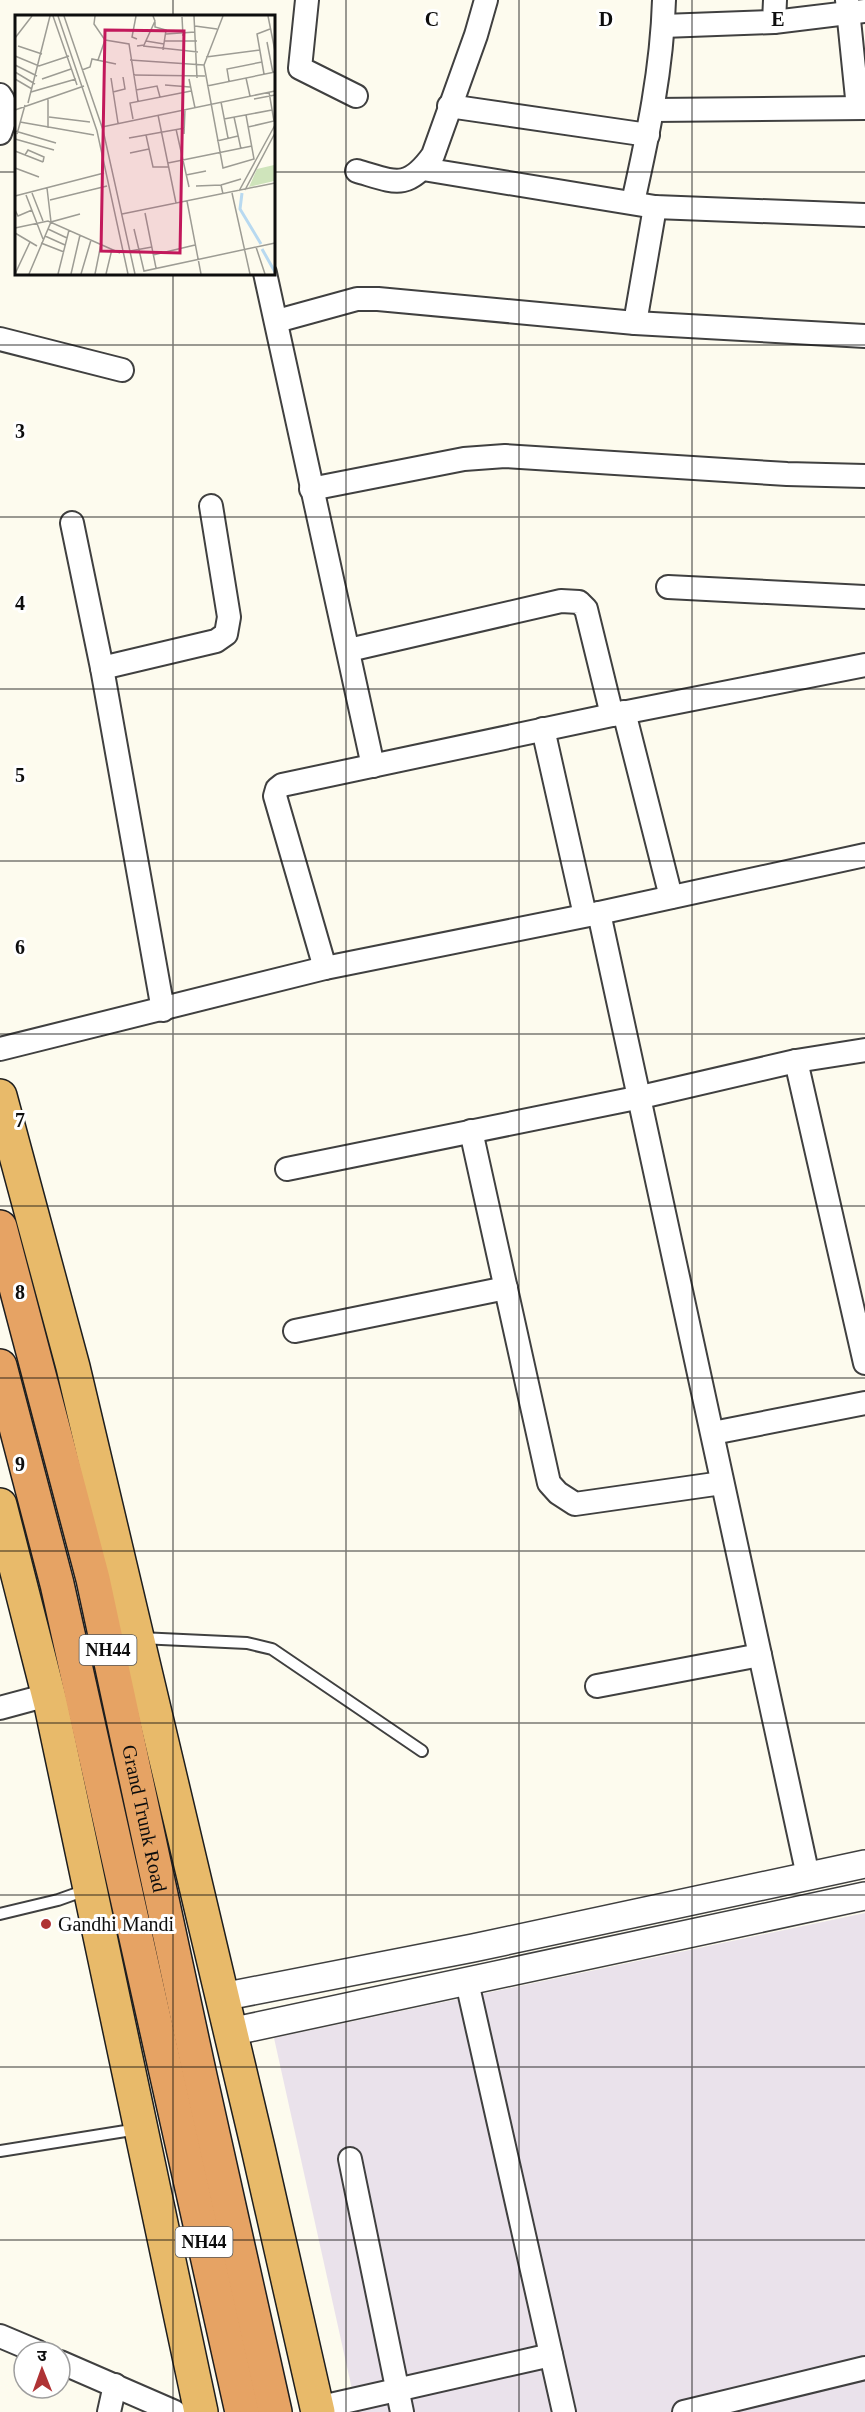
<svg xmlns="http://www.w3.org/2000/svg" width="865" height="2412" font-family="'Times New Roman','Noto Sans Devanagari',serif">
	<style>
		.industrial { fill: #eae2eb }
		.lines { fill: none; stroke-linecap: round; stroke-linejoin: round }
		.service-casing { stroke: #404040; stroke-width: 14 }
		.minor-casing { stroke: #404040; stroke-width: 26 }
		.tertiary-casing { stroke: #404040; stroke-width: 30 }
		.trunk-casing { stroke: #1e1e1e; stroke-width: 36 }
		.motorway-casing { stroke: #1e1e1e; stroke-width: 36 }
		.service { stroke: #fff; stroke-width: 10 }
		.minor { stroke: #fff; stroke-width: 22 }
		.tertiary { stroke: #fff; stroke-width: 27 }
		.trunk { stroke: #e8ba6a; stroke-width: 33 }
		.motorway { stroke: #e6a364; stroke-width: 33 }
		.grid { fill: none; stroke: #0d0d0d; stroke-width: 1.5; stroke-opacity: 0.55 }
		.poi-dot { fill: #af3335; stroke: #fff; stroke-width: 2 }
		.labels { text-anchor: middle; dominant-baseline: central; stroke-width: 6; stroke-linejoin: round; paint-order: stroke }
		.shield { fill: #fff; stroke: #565656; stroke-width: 1.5 }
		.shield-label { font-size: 18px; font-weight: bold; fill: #0d0d0d }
		.street-label { font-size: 20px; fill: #0d0d0d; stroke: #fff }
		.poi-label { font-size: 20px; fill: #0d0d0d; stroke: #fff; text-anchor: start }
		.inset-river { fill: none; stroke: #b8d9f0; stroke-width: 3 }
		.inset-road { fill: none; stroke: #9d9c94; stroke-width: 1.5 }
		.view { fill: #c2185b; fill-opacity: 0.15; stroke: #c2185b; stroke-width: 3 }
		.inset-edge { fill: none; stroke: #0d0d0d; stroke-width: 3 }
		.grid-label { font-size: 20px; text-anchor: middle; font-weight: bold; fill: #0d0d0d; stroke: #fff; stroke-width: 6; stroke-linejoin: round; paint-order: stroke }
	</style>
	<rect width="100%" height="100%" fill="#fdfbee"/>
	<polygon class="industrial" points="865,1913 865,2412 357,2412 274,2038"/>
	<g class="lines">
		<g class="service-casing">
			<g id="service">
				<polyline points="140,1638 247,1643 272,1649 422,1751"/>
				<polyline points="0,1914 58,1900 86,1890"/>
				<polyline points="0,2151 138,2129"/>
			</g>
		</g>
		<g class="minor-casing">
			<g id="minor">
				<polyline points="307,0 300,68 356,96"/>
				<polyline points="847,0 858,108"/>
				<polyline points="774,22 775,0"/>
				<polyline points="663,26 774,22 865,11"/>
				<path d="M0,95C9,107 5,120 0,133"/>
				<polyline points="449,106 648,135"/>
				<polyline points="653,110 865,108"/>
				<polyline points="423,169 655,207 865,215"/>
				<path d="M357,171C395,182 407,191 433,155L476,35L486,0"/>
				<path d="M633,202C648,135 662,69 664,0"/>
				<polyline points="265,273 373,766"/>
				<polyline points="277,321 357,299 378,299 635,323 865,336"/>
				<polyline points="635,323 655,207"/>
				<polyline points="0,339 122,370"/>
				<polyline points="311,489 464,459 505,456 787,474 865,476"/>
				<polyline points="72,523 102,668 163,1010"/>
				<polyline points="668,587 865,597"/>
				<polyline points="349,650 561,601 579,602 586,609 612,715"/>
				<polyline points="102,668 216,641 226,634 229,617 211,506"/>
				<polyline points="624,712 671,897"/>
				<polyline points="543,729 585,915"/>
				<polyline points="599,913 808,1876"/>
				<polyline points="325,968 275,796 277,789 282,785 612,715 865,665"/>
				<polyline points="0,1049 325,968 599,913 865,855"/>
				<polyline points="796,1061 865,1363"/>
				<polyline points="471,1131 549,1483 558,1493 575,1504 722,1483"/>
				<polyline points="287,1169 641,1097 796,1061 865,1050"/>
				<polyline points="295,1331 506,1288"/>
				<polyline points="713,1433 865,1403"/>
				<polyline points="597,1686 760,1655"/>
				<polyline points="0,1708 48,1695"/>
				<polyline points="467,1982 564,2412"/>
				<polyline points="350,2159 402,2412"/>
				<polyline points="0,2336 38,2352"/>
				<polyline points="60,2362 175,2412"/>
				<polyline points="317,2408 551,2355"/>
				<polyline points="109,2412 115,2385"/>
				<polyline points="684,2412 865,2368"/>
			</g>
		</g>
		<g class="tertiary-casing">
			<g id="tertiary">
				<polyline points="222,1997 473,1948 865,1864"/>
				<polyline points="230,2032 865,1896"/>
			</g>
		</g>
		<g class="trunk-casing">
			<g id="trunk">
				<polyline points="0,1096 73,1367 258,2148 318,2412"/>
				<polyline points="0,1505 51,1705 201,2412"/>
			</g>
		</g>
		<g class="motorway-casing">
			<g id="motorway">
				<path id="s1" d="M0,1227L93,1579L200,2076L275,2412"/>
				<polyline points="0,1366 57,1584 242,2412"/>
			</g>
		</g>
		<use href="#service" class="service"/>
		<use href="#minor" class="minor"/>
		<use href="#tertiary" class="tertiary"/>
		<use href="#trunk" class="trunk"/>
		<use href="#motorway" class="motorway"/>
	</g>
	<path class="grid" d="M173,0V16M346,0V2412M519,0V2412M692,0V2412M0,172H16M273,172H865M173,273V2412M0,345H865M0,517H865M0,689H865M0,861H865M0,1034H865M0,1206H865M0,1378H865M0,1551H865M0,1723H865M0,1895H865M0,2067H865M0,2240H865"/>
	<circle class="poi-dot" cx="46" cy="1924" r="6"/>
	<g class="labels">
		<g class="shield">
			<rect x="79.5" y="1635" width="57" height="30" rx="4.5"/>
			<rect x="175.5" y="2227" width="57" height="30" rx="4.5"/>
		</g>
		<g class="shield-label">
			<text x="108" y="1650">NH44</text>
			<text x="204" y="2242">NH44</text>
		</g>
		<g class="street-label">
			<text stroke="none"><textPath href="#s1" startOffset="609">Grand Trunk Road</textPath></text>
		</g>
		<g class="poi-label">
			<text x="58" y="1924">Gandhi Mandi</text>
		</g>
	</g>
	<g transform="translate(15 15)">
		<rect width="260" height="260" fill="#fdfbee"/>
		<path d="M259,150V166L234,172L242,154Z" fill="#cfe4bb"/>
		<path class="inset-river" d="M227,178L225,194L246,229M247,234L260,257"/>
		<path class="inset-road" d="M38,1L62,70M43,1L82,116L113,259M49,1L88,115L120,259M80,1L79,9L90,25L83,45M121,1L117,22L122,24M179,1L182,63M208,1L189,50L208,153L239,144L231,100M253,1L260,36M167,2L168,21M140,7V12L151,15L148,35M180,11L202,14M151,19L180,17M0,23L17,1M90,25L114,29L123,86M131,26L149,29M150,26H182M252,27L258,58M3,31L27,39M122,31L129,30L140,6L138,1M128,31L183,37M0,41L24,51L54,41M191,42L245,35M115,45L189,50M0,50L22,61M67,55L75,52L77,44L101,49M0,57L20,69M249,59L242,19L255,14M118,60L190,61M96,63L103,108M231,63L235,81M0,64L17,74M27,64L56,54M174,64L180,93M214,66L212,54L247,47M150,70L175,72M192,71L260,57M121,75L142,71L145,82M16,77L61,64M98,77L110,74L108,62M239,84L260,80M206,87L213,123M13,88L35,1M0,95L69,71M143,100L161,188M34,102L75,107M219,102L226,134M118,104L115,88L176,76M209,104L257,95M5,107L79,120M87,112L260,76M233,112L259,106L254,77M33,113V83M161,114L174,172M0,116L41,128M2,119L10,90M169,119L170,94M131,120L138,152H154M114,123L170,113M0,124L39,135M202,126L223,121M0,136L28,147M115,138L134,134M10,140L13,135L29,142L28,147M153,148L237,131M0,153L24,162M171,160L191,156M206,170L226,164M181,171L206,170L208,179M32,173L36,207M230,175L260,118M224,176L260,110M17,178L28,206M217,178L235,259M11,180L28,224M0,181L89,158M35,185L92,171M172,186L186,259M0,195L3,201L17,195M130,198L141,253M107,199L260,168M0,213L33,206L105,238M33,214L52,223M119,214L129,256L260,228M0,218L22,231M30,221L50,230M26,228L49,237M241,232L250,259M115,236L137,232M138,240L180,230M0,259L15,227M14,259L36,207L65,199M43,259L54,215M56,259L65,220M66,259L76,225M80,259L86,229M91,259L97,234"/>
		<path class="view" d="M90,15L169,16L165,238L86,236Z"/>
		<rect width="260" height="260" class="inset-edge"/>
	</g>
	<g class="grid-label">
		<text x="432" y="26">C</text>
		<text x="606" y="26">D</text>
		<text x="778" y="26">E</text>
		<text x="20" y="438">3</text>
		<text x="20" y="610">4</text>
		<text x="20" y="782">5</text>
		<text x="20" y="954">6</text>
		<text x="20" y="1127">7</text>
		<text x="20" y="1299">8</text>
		<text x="20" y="1471">9</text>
	</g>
	<g transform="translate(42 2370) rotate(359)"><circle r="28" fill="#ffffff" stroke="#9e9e9e" stroke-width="1.5"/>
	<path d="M0-4.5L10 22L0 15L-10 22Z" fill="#af3335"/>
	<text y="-9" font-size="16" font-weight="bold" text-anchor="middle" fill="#0d0d0d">उ</text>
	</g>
</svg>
